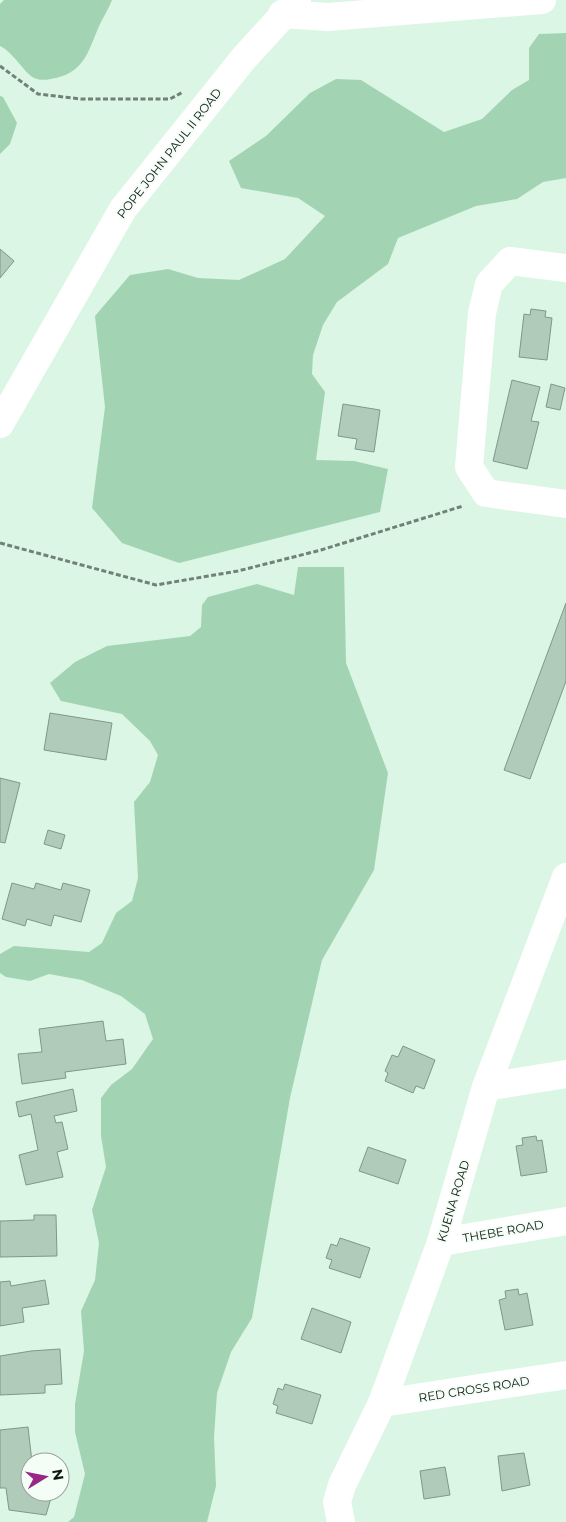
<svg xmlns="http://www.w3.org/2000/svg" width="566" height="1522" font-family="Montserrat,sans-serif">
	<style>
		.green { fill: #a2d4b3 }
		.building { fill: #b1cbba; stroke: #7f9887 }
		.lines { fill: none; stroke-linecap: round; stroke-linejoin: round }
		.path { stroke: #708276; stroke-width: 3; stroke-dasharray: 5 2.5; stroke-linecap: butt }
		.street { stroke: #fff; stroke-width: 28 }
		.secondary { stroke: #fff; stroke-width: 28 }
		.labels { text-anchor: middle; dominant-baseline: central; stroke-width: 4; stroke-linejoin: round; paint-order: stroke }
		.street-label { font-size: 12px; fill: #0e1711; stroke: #f4fef7 }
	</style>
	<rect width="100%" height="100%" fill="#dbf6e4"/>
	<g class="green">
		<path d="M4,0H112C109,8 104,16 100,24C89,48 86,71 56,78C50,79 43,81 37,79C25,76 15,53 0,46V4Z"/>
		<polygon points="566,33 566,178 543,182 517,199 476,206 398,238 388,264 337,302 323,325 313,355 312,374 325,392 316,460 354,461 388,469 380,512 179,563 122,543 92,508 105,407 95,316 130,275 168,269 198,278 239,280 285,259 325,216 298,198 241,188 229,161 266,136 310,93 336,79 361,80 444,132 482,119 512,90 529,80 529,48 539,34"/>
		<polygon points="0,96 3,97 17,123 10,144 0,154"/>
		<polygon points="298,567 344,567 346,663 388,773 374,870 322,960 290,1098 252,1318 231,1352 217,1393 214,1437 216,1486 207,1522 68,1522 74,1517 85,1474 75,1432 75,1404 84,1351 81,1311 95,1280 99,1243 92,1210 106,1167 101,1136 101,1098 111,1085 132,1069 153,1039 145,1014 121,996 82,980 49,974 30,981 6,977 0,973 0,954 14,946 89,952 102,943 116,913 132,901 138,878 134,802 150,782 158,755 150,741 122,714 61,701 50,683 75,662 107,646 190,636 201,627 202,605 208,597 257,584 294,595"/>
	</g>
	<g class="building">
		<polygon points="0,249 14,261 0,278"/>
		<polygon points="531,309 546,311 545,317 552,318 547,360 519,357 524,314 530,315"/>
		<polygon points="512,380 540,387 531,421 539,422 527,469 493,461"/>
		<polygon points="551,384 565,388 560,410 546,407"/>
		<polygon points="343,404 380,410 374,452 355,449 357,439 338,436"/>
		<polygon points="566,603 566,681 530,779 504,770"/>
		<polygon points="50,713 112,723 106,760 44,750"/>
		<polygon points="0,778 20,783 5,843 0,842"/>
		<polygon points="48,830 65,835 61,849 44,844"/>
		<polygon points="12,883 34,889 36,883 61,890 63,883 90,890 81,922 54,915 51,926 27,919 25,926 2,919"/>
		<polygon points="103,1021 106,1041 123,1039 126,1064 65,1072 66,1078 22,1084 18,1054 42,1052 39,1029"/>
		<polygon points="403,1046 435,1060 424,1089 416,1086 413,1093 385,1081 388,1073 385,1071 392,1055 398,1057"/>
		<polygon points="73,1089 77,1111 54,1116 56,1123 62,1122 68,1149 57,1152 63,1177 26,1185 19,1155 38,1150 31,1114 19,1117 16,1102"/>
		<polygon points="536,1136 537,1141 542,1140 547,1172 521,1176 516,1146 523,1145 522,1138"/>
		<polygon points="368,1147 406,1160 398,1184 359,1171"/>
		<polygon points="34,1215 56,1215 57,1256 0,1257 0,1221 34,1220"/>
		<polygon points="340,1238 370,1248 360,1278 329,1268 332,1260 326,1258 331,1244 337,1246"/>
		<polygon points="45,1280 49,1304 22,1308 24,1322 0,1326 0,1282 10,1281 11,1286"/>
		<polygon points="518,1289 519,1295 527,1293 533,1325 505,1330 499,1300 506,1298 505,1291"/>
		<polygon points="312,1308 351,1322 341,1353 301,1339"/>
		<polygon points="60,1349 62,1384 45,1385 45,1393 0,1395 0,1356 31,1351"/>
		<polygon points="285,1384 321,1395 312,1424 276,1413 278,1406 273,1404 278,1388 283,1390"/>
		<polygon points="28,1427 32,1462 30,1462 30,1492 55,1492 51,1498 46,1515 9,1510 6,1488 0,1488 0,1430"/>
		<polygon points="524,1453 530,1485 502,1491 498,1456"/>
		<polygon points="445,1467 450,1495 424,1499 420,1471"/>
	</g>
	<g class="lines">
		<g class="path">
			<polyline points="0,66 38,94 81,99 170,99 183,92"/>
			<polyline points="0,543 156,585 238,571 321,550 463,506"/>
		</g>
		<g class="street">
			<polyline points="282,14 328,17 542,0"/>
			<polyline points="566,268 510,261 489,284 482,313 469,467 486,493 566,504"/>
			<polyline points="486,1087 566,1074"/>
			<polyline points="441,1242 566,1221"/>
			<polyline points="382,1403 566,1375"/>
			<polyline points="341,1522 337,1502 342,1485 382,1403 441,1242 486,1087 566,877"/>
		</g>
		<polyline class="secondary" points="0,424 123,209 244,58 297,0"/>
	</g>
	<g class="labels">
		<g class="street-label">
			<text transform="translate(169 153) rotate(-52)">POPE JOHN PAUL II ROAD</text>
			<text transform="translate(453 1201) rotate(-73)">KUENA ROAD</text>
			<text transform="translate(503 1231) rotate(-10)">THEBE ROAD</text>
			<text transform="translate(474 1389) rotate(-9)">RED CROSS ROAD</text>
		</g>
	</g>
	<g transform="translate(45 1477) rotate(80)"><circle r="24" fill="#f4fef7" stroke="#98a29b"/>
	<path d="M0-4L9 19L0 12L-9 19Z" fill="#982785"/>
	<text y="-8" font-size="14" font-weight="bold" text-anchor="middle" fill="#0e1711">N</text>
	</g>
</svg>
